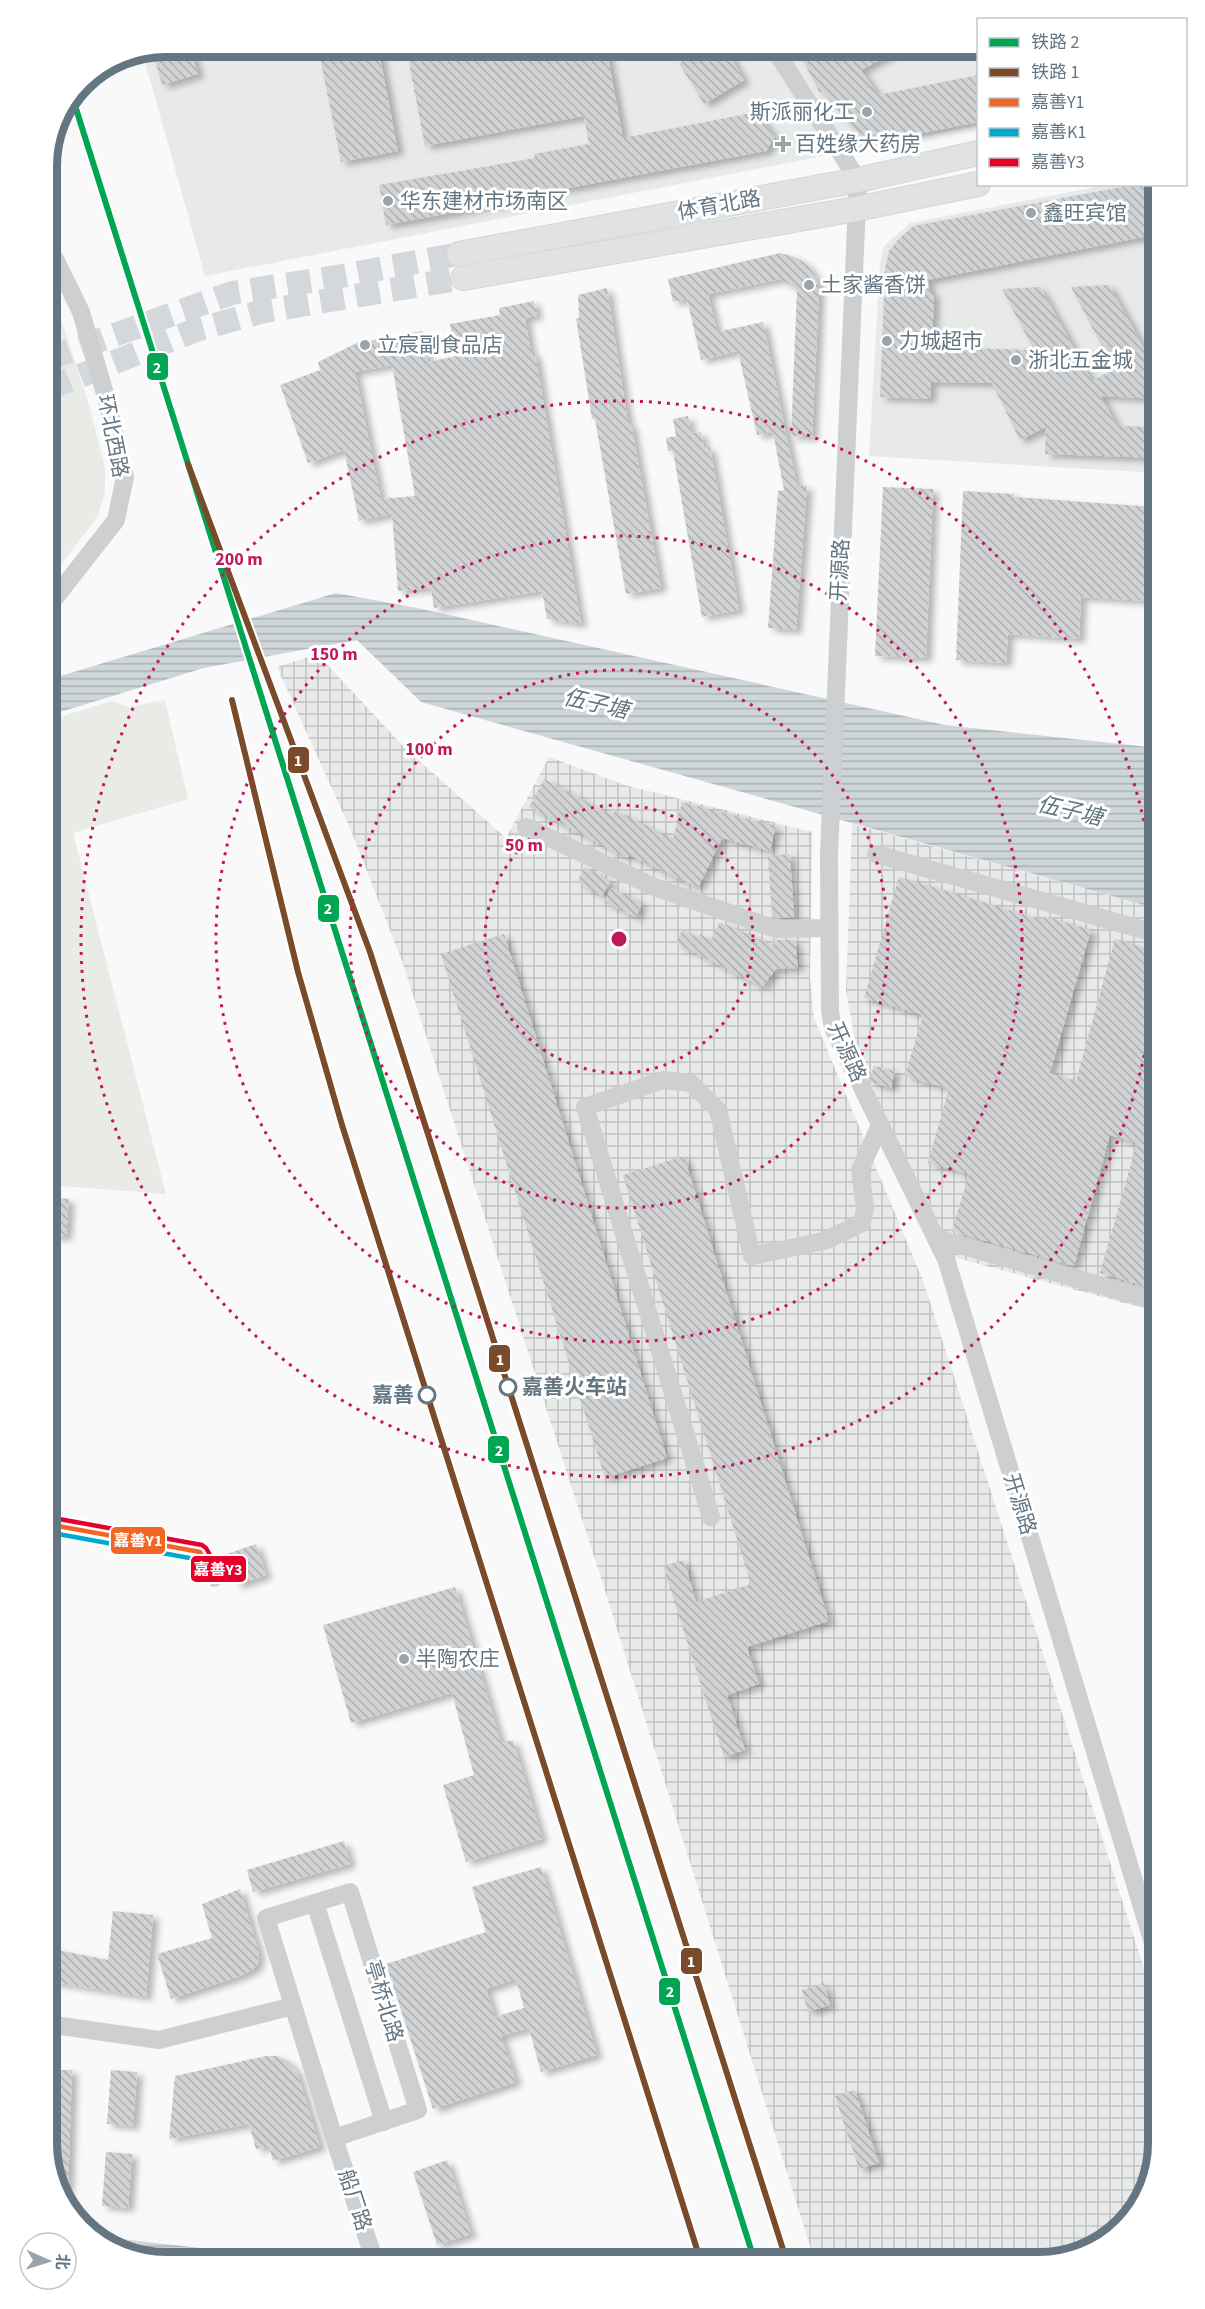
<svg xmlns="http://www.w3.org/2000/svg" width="1205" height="2309" font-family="'Source Sans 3','Noto Sans SC',sans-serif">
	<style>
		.built { fill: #e8e9e9 }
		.industrial { fill: url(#industrial-grid) }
		.park { fill: #e8ebe6 }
		.water { fill: url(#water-rules) }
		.building { fill: url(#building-back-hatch); fill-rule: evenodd; filter: url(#shadow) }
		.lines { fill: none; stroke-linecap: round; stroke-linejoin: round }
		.major-tunnel { stroke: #d4d8dc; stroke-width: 24; stroke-dasharray: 24 12; stroke-linecap: butt }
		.major-casing { stroke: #d5d6d7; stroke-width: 26 }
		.minor { stroke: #cecfd0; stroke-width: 18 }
		.major { stroke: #e1e2e2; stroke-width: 24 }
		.bus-1-casing { stroke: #fff; stroke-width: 9 }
		.bus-2-casing { stroke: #fff; stroke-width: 9 }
		.bus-3-casing { stroke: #fff; stroke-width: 9 }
		.bus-1 { stroke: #f26522; stroke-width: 4.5 }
		.bus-2 { stroke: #00a9ce; stroke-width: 4.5 }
		.bus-3 { stroke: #e4002b; stroke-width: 4.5 }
		.rail-1-casing { stroke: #fff; stroke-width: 10 }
		.rail-2-casing { stroke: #fff; stroke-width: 10 }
		.rail-1 { stroke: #00a651; stroke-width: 6 }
		.rail-2 { stroke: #7a4b2a; stroke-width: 6 }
		.ring { fill: none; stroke: #c2185b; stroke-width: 3; stroke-dasharray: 3 6 }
		.poi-dot { fill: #99a4ac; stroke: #fff; stroke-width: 2 }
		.stop-dot { fill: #fff; stroke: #657683; stroke-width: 3 }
		.labels { text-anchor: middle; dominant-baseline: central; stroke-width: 6; stroke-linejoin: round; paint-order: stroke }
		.poi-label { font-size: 21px; fill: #657683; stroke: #fff; text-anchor: start }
		.street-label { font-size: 21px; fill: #657683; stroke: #fff }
		.stop-label { font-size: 21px; font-weight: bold; fill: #657683; stroke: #fff; text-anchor: start }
		.water-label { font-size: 22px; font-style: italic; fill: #60757c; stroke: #fff }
		.rim { fill: none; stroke: #657683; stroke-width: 8 }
		.centre { fill: #c2185b; stroke: #fff; stroke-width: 3 }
		.ring-label { font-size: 18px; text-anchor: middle; font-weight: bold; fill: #c2185b; stroke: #fff; stroke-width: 6; stroke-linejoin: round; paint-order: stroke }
		.line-badge { stroke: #fff; stroke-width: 2 }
		.badge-label { font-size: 16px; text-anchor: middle; font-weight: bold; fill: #fff }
	</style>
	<defs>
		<pattern id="industrial-grid" width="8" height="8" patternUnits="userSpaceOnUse" patternTransform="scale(1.5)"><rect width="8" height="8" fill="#e8e9e9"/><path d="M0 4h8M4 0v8" fill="none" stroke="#c0c1c2"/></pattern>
		<pattern id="water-rules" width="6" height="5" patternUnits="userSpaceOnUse" patternTransform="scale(1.5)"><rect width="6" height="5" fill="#ced6d9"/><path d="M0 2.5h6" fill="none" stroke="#abb2b5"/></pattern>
		<pattern id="building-back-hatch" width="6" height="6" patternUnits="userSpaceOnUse" patternTransform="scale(1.5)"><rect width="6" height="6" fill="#d0d2d3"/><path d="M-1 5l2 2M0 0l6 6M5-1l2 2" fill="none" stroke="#acafb1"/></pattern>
		<filter id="shadow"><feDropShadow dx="6" dy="4" stdDeviation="3" flood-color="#0004"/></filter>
	</defs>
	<rect width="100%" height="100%" fill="#f9f9f9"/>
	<g class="built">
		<polygon points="166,47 978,47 978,126 205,276 142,51"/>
		<polygon points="1106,185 1158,185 1158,473 869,456 880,263 884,246 910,223"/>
	</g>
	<g class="industrial">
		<polygon points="317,654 407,750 506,838 549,757 625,785 812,832 810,978 814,1018 924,1283 1158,2012 1158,2143 1138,2210 1085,2253 1039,2262 815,2262 601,1578 402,961 352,833 277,667"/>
		<polygon points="852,824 1158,909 1158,1312 953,1257 859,1060 846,991"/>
	</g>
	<g class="park">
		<polygon points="47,290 61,319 89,405 105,467 105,492 98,516 47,583"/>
		<polygon points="165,700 188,799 73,833 166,1194 47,1185 47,721 111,701 129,707"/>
	</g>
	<g class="water">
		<polygon points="336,593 422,609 945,725 1158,748 1158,909 421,702 357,640 204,668 47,716 47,680"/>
		<polygon points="94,2236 298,2259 307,2262 159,2262 99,2242"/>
	</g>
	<g class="building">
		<polygon points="166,46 190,47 198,74 162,85 152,49"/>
		<polygon points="318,47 378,47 398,151 341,162"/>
		<polygon points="435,47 606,47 623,138 757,112 775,137 766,151 521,197 521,200 386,225 379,185 535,158 534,154 589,144 584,116 425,146 407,52"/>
		<polygon points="703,47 725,47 744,80 704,104 679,63"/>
		<polygon points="796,47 904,47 861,70 878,95 978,75 978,122 908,136 888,138 859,133 853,128 822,91 820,93"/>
		<polygon points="1138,184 1158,184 1158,234 928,280 930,293 934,293 932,347 1034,350 1002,289 1040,287 1092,381 1114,369 1071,287 1109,285 1158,374 1158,399 1101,396 1117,426 1158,427 1158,458 1045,454 1046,427 1020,440 992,383 931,382 930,399 880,397 885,269 889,251 897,241 913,226"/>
		<polygon points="780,253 795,257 808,265 816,277 819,290 812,437 791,436 797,290 781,279 708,294 717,332 763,322 797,487 807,485 796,630 768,628 778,491 784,490 773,432 757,435 738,351 701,360 687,299 673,302 668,279"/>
		<polygon points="607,288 628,423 631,423 661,588 626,594 595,419 592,419 576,318 579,318 578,295"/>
		<path d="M534,301L537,316L525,318L531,353H535L581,624L547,619L542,591L434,608L431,588L398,591L392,514L359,521L344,450L308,463L280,385L320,370L318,362L357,343L422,331L428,362L456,356L450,324L500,315L499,308ZM392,365L415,496L381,499L355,372Z"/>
		<polygon points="688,416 691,433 701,432 704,448 710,447 739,610 702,617 673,451 668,451 666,438 676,436 673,419"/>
		<polygon points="883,487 933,489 926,658 875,656"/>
		<polygon points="963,491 1014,494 1014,497 1155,507 1149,601 1081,597 1079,639 1008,634 1006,663 956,660"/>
		<polygon points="544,779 613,816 615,810 673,839 682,802 776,826 770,851 722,838 698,888 629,855 627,858 529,807"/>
		<polygon points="790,854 794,917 778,918 772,916 768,856"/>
		<polygon points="585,867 611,881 602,896 577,882"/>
		<polygon points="899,877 1043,920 1044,916 1091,930 1050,1073 1076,1081 1115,939 1158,952 1158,1290 1100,1273 1137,1143 1110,1135 1074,1266 952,1231 969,1174 928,1163 949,1089 905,1076 923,1015 864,998"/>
		<polygon points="611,888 642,903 636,917 604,902"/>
		<polygon points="720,922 774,946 773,940 795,940 798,968 776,969 762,987 676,943 682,930 698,938 700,934 711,940"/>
		<polygon points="504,934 667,1458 605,1478 441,954"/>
		<polygon points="874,1066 895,1071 891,1088 873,1083 870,1079"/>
		<polygon points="684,1156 829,1621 747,1647 759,1684 727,1695 745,1750 724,1757 663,1566 684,1560 696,1602 751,1584 623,1175"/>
		<polygon points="47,1197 69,1199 66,1237 47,1235"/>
		<polygon points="256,1544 266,1575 237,1585 227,1554"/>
		<polygon points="455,1587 501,1743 513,1740 542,1839 466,1862 443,1785 474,1775 452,1693 351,1723 323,1625"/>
		<polygon points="344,1841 350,1864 253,1892 247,1870"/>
		<path d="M541,1867L597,2055L541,2072L529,2028L501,2036L516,2082L433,2109L386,1964L486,1932L472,1887ZM516,1979L524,2008L495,2017L486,1989Z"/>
		<polygon points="240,1889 259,1954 258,1963 252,1970 240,1976 171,1999 157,1954 212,1938 202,1904"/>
		<polygon points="113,1911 153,1915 146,1997 47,1981 47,1948 108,1960"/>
		<polygon points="824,1983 830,2005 808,2012 802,1990"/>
		<polygon points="266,2056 278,2056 289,2062 297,2072 320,2147 273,2161 269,2146 256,2149 249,2124 169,2139 175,2076"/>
		<polygon points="47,2070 72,2070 68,2190 56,2189 46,2143"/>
		<polygon points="111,2070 137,2072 133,2126 107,2124"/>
		<polygon points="855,2090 879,2163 859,2169 835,2096"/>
		<polygon points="106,2152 132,2154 128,2208 102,2206"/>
		<polygon points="447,2160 471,2234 437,2245 413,2172"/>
	</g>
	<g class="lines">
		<g class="major-tunnel">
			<polyline points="47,359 232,293 342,276 459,254"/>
			<polyline points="47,389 196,330 264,311 463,278"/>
		</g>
		<g class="major-casing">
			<g id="major">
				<polyline points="459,254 858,180 978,153"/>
				<polyline points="463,278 856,209 978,184"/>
			</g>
		</g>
		<g class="minor">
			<polyline points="773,47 858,180 829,855 830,1011 833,1028 946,1259 1158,1960"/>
			<polyline points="47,608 116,520 125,477 106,397 81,312 55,259 47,251"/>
			<polyline points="526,827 654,887 776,929 829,928"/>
			<polyline points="876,854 1158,934"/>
			<polyline points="936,1238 1158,1302"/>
			<polyline points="711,1517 585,1107 663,1080 691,1083 718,1110 752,1256 824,1241 862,1223 865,1208 860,1170 880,1125"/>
			<polyline points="47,1524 200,1552 214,1578"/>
			<polygon points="350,1892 418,2110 334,2138 266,1918"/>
			<polyline points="315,1903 384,2122"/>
			<polyline points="47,2024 159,2040 293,2006"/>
			<polyline points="334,2138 375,2262"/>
		</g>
		<use href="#major" class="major"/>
		<g class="bus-1-casing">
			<polyline id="bus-1" points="47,1524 200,1552 214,1578"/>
		</g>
		<g class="bus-2-casing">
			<polyline id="bus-2" points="47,1532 195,1559 207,1582"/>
		</g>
		<g class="bus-3-casing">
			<polyline id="bus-3" points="48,1517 202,1545 206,1548 221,1574"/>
		</g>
		<use href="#bus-1" class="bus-1"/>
		<use href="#bus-2" class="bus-2"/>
		<use href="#bus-3" class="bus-3"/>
		<g class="rail-1-casing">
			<polyline id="rail-1" points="72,96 755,2262"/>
		</g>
		<g class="rail-2-casing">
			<g id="rail-2">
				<polyline points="188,464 370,952 787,2262"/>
				<polyline points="232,700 298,972 342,1125 701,2262"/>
			</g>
		</g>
		<use href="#rail-1" class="rail-1"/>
		<use href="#rail-2" class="rail-2"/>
	</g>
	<g class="ring">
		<circle cx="619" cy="939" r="134"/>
		<circle cx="619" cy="939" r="269"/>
		<circle cx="619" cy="939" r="403"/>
		<circle cx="619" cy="939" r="538"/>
	</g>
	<g class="poi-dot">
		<circle cx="867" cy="112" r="6"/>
		<path d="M780 135h6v6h6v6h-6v6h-6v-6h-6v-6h6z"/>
		<circle cx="388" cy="201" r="6"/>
		<circle cx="1031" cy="213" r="6"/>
		<circle cx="809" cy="285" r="6"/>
		<circle cx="887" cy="341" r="6"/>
		<circle cx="365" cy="345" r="6"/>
		<circle cx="1016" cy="360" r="6"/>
		<circle cx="404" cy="1659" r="6"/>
	</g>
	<g class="stop-dot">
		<circle cx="508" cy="1387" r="8"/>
		<circle cx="427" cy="1395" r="8"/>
	</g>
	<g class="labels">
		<g class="poi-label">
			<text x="855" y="112" text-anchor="end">斯派丽化工</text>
			<text x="795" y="144">百姓缘大药房</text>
			<text x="400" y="201">华东建材市场南区</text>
			<text x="1043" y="213">鑫旺宾馆</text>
			<text x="821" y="285">土家酱香饼</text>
			<text x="899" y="341">力城超市</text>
			<text x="377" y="345">立宸副食品店</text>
			<text x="1028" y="360">浙北五金城</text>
			<text x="416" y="1659">半陶农庄</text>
		</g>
		<g class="street-label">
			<text transform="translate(719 205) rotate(-10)">体育北路</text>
			<text transform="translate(113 436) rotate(79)">环北西路</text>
			<text transform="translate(840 570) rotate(-87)">开源路</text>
			<text transform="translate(847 1052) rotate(66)">开源路</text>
			<text transform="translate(1020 1504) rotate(73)">开源路</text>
			<text transform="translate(384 2001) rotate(73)">亭桥北路</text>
			<text transform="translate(355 2200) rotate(72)">船厂路</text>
		</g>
		<g class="stop-label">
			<text x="522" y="1387">嘉善火车站</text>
			<text x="414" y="1395" text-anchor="end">嘉善</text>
		</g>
		<g class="water-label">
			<text transform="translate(596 704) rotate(13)">伍子塘</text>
			<text transform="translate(1070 811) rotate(13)">伍子塘</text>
		</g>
	</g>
	<path d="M0 0H1205V2309H0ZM166 57H1039A109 109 0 0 1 1148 166V2143A109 109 0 0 1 1039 2252H166A109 109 0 0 1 57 2143V166A109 109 0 0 1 166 57Z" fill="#fff" fill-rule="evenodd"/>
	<path class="rim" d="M166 57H1039A109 109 0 0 1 1148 166V2143A109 109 0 0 1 1039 2252H166A109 109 0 0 1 57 2143V166A109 109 0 0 1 166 57Z"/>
	<circle cx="619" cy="939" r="9" class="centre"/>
	<g class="ring-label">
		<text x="239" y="565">200 m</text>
		<text x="334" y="660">150 m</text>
		<text x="429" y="755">100 m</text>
		<text x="524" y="851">50 m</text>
	</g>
	<g class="line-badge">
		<rect x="146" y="352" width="23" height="29" rx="6" fill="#00a651"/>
		<rect x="287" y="746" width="23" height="28" rx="6" fill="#7a4b2a"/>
		<rect x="317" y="894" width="23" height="29" rx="6" fill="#00a651"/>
		<rect x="488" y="1344" width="23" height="29" rx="6" fill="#7a4b2a"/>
		<rect x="487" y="1435" width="23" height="29" rx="6" fill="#00a651"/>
		<rect x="110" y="1526" width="56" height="29" rx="6" fill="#f26522"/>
		<rect x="190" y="1555" width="57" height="28" rx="6" fill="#e4002b"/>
		<rect x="680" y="1947" width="23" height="28" rx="6" fill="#7a4b2a"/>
		<rect x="658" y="1977" width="23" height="29" rx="6" fill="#00a651"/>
	</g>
	<g class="badge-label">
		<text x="157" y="373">2</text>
		<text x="298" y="766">1</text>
		<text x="328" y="914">2</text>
		<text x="500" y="1365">1</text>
		<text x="499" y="1456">2</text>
		<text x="138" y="1546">嘉善Y1</text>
		<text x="218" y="1575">嘉善Y3</text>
		<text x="691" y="1967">1</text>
		<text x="670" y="1997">2</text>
	</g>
	<rect x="977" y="18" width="210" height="168" fill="#ffffff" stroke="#c1c8cd" stroke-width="1.5"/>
	<rect x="989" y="38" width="30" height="9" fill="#00a651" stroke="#c1c8cd" stroke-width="1.5"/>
	<text x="1031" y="48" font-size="18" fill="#657683">铁路 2</text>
	<rect x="989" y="68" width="30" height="9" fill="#7a4b2a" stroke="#c1c8cd" stroke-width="1.5"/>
	<text x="1031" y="78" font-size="18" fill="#657683">铁路 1</text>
	<rect x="989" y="98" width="30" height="9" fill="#f26522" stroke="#c1c8cd" stroke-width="1.5"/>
	<text x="1031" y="108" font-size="18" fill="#657683">嘉善Y1</text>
	<rect x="989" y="128" width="30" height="9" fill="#00a9ce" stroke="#c1c8cd" stroke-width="1.5"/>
	<text x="1031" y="138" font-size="18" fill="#657683">嘉善K1</text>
	<rect x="989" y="158" width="30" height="9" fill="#e4002b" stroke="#c1c8cd" stroke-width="1.5"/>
	<text x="1031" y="168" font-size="18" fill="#657683">嘉善Y3</text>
	<g transform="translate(48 2261) rotate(93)"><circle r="28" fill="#ffffff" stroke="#c1c8cd" stroke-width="1.5"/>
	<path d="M0-4.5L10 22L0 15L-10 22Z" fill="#99a4ac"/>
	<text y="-9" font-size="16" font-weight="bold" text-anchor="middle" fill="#657683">北</text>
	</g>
</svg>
